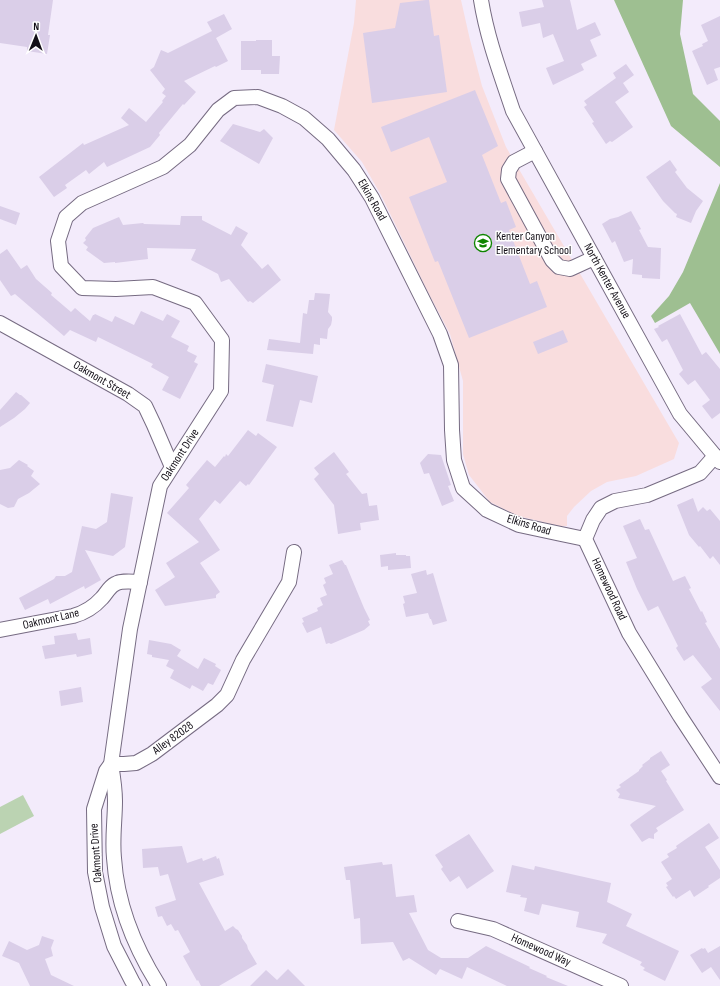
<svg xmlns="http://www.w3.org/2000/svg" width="720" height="986" font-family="'Sofia Sans Condensed',sans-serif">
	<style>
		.education { fill: #f9ddde }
		.green { fill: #bbd3b2 }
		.forest { fill: #9ebf91 }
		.building { fill: #dacee8 }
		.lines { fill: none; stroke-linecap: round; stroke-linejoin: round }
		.minor-casing { stroke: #766b82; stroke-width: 16 }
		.minor { stroke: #fff; stroke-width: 14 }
		.labels { text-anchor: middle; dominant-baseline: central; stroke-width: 3; stroke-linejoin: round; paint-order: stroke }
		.street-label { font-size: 12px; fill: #130f17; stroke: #fff }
		.poi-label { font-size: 12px; fill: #130f17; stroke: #fff; text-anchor: start }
	</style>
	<rect width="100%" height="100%" fill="#f3ebfb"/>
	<polygon class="education" points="356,0 461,0 470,40 482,86 506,147 679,443 674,459 636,476 607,482 591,491 574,507 567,516 567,526 560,526 518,516 490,502 469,475 463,454 463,381 450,334 428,292 381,195 362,162 334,130 354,23"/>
	<polygon class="green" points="23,795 34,816 0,834 0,807"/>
	<g class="forest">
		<polygon points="614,0 683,0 680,34 693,94 720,121 720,167 671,126"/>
		<polygon points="720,183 720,354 690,303 655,323 651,316 669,296 683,272"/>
	</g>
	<g class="building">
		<polygon points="0,0 53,0 48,35 50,35 47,54 27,51 27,47 0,43"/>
		<polygon points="426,0 429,0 434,36 439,35 447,92 372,103 363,33 395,28 400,3"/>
		<polygon points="542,0 570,0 577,30 595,22 601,35 590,40 597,56 581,64 584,70 553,85 546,68 564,61 553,34 543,38 540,23 522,27 519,12 544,7"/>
		<polygon points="224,14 232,29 216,38 228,61 216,67 215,66 184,81 196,92 184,105 183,104 159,133 160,135 150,147 107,167 104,162 89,174 86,170 65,185 67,188 54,197 39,177 83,143 84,145 129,125 121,118 129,108 146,122 163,102 162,101 166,96 162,93 165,89 150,70 154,67 161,50 168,53 212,31 207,22"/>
		<polygon points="720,16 720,67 714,69 718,80 707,85 692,51 703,46 702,44 708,41 701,25"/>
		<polygon points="256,40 272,40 272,56 280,56 279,74 261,74 261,70 241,70 241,41 256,41"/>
		<polygon points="626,64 634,75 623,83 629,92 615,102 633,127 612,142 610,141 606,144 592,123 594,122 584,107 587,105 584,101 616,78 613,73"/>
		<polygon points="475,90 498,146 482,155 501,203 506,201 516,227 509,230 530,284 537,281 547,307 469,338 438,261 435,262 409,197 447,182 429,137 391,152 381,127"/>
		<polygon points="233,124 260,132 264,129 273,138 259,164 220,141"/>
		<polygon points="670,160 677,170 675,172 687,188 703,201 696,211 691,223 676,217 677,214 675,213 663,201 646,177"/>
		<polygon points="0,206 20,213 16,225 0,219"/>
		<polygon points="631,211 641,229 639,230 648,247 661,248 660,279 642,278 642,275 632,274 633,259 624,262 615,241 612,243 602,224 610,219 618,217"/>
		<polygon points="181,216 202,216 202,220 231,235 236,226 248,233 241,245 262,269 268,264 281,280 253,303 250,301 248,302 229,279 221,282 218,274 191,260 196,249 147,248 148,259 115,263 115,262 104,263 86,250 88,247 83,243 86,240 85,238 93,228 119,217 123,225 143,223 144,224 180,225"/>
		<polygon points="7,249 21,269 27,265 36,279 52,293 51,295 71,312 75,308 90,321 93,315 94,315 95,314 112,322 115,316 134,325 141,311 163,321 167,314 180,321 171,337 189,346 187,351 197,356 194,362 198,364 180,399 162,390 169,377 151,367 153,364 98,337 96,342 70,330 64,336 15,294 11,296 0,280 0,254"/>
		<polygon points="315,293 330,294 328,312 332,317 332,320 331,325 328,329 327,339 320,338 320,345 314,344 313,354 267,350 269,339 300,343 303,313 307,314 309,300 314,300"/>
		<polygon points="680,314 702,355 706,352 720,369 720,413 712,419 702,406 710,400 695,380 688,385 679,374 683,370 667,339 662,342 654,329 659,327 658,326"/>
		<polygon points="563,330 568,342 538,354 533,342"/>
		<polygon points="266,364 318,376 312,403 300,400 293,427 266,421 274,385 262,382"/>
		<polygon points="16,392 20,395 21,395 30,403 25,409 14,418 0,427 0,410"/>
		<polygon points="248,430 256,436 258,433 277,447 249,485 248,484 246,486 240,481 220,504 215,500 199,519 220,550 200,563 220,592 216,595 216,598 165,606 155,590 175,577 166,563 199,542 167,513 189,488 186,485 207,460 215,467 224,456 225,457 226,454 228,456"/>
		<polygon points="334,452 349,472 346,474 362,494 367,493 369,506 377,505 379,520 360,523 361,530 338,534 334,505 314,479 319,474 314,468"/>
		<polygon points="428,454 441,455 451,485 448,486 454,501 442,506 429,473 424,474 420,463"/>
		<polygon points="19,460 28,465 27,466 34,471 31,476 40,484 29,493 18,499 14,507 8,508 0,504 0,470 10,468"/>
		<polygon points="111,493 133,497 125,547 113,556 85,550 101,580 85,589 84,586 50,604 48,599 25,610 19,598 54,579 56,576 65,576 72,572 82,526 96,529 107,522"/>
		<polygon points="693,498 698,512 703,507 707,511 710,509 720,521 720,565 713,556 710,559 700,546 699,547 689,535 677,505"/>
		<polygon points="640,519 645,530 649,529 673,581 685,576 691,588 689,589 701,612 702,611 707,622 705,623 720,649 720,711 701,687 712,679 693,655 684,661 676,648 678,646 658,606 648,611 637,589 626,562 637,558 623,526"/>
		<polygon points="396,553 396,555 406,555 406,556 410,556 411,568 388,570 388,566 381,567 380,555"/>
		<polygon points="342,560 345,565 346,565 364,608 370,620 368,621 370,625 364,630 331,644 329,643 326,644 321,627 307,633 302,623 304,622 302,618 318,611 317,608 323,605 320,598 327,595 323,585 326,583 324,578 333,574 329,565"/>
		<polygon points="426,570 427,575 433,573 447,621 433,625 431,619 430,619 428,613 406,617 403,604 405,603 403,596 417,593 411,574"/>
		<polygon points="76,633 78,640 90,638 92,654 77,657 76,654 45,659 42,646 55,644 54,636"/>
		<polygon points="149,640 171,644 181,650 177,656 198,669 204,658 216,664 215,666 221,670 213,685 208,683 203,691 192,685 190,689 170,678 174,670 166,666 169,660 152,657 152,655 147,654"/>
		<polygon points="81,687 83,702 61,706 59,691"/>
		<polygon points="661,751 670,765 661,771 667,780 666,781 684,810 656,828 658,831 654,834 654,839 649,838 642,842 630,825 632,823 656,806 618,798 620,794 616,790 621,787 619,785 639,771 639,770 643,766 642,765 650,759 650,758"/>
		<polygon points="709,823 719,838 705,847 720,870 720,878 708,886 709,887 694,897 690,890 676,899 674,896 673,897 666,887 668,886 666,883 672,879 661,862 669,857 667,854 677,848 676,846"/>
		<polygon points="469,834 494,871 467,889 459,876 450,882 441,869 443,867 435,855"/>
		<polygon points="182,846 187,863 202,858 203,861 216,856 217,859 219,858 224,875 199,883 225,931 233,926 236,929 238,930 242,936 242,938 247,945 248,949 257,964 219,986 201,986 198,980 197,981 183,956 190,952 178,930 175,931 171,924 167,926 162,916 158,917 155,907 176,900 168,874 160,876 158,867 143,868 142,849"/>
		<polygon points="382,862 383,865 392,864 396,897 414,895 417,912 409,913 428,950 441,958 468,958 486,946 530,967 529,968 547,976 546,977 568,986 507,986 467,967 462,979 440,969 436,975 409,958 403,961 393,942 361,944 360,918 354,919 350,880 346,880 344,867"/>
		<polygon points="512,865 534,870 535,866 611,883 607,902 632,914 626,926 679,951 665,981 643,970 645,968 640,965 642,962 602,943 607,934 576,927 579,912 542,904 539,915 524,911 527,898 520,897 521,895 506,892"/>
		<polygon points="42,936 54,940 51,948 53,956 45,959 51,975 74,986 30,986 19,963 2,956 9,941 27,950 39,945"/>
		<polygon points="720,946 720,980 711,967 702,973 690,955 702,948 703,949 705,948 708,953"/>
		<polygon points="288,969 305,986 250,986 266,970 277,980"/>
	</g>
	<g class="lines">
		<g class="minor-casing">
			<g id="minor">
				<path d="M481,0C487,38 501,75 513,111L680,414L720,462"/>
				<polyline points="535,151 514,162 509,170 508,179 552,260 559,267 570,269 594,258"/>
				<polyline points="0,323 128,394 145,406 154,425 172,467"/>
				<polyline points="715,456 700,473 647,495 615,501 601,508 593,520 585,539 629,633 680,716 720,777"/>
				<path d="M0,630L73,616C84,613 94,607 102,598C106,594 109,587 115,584C122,580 132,582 140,582"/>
				<polyline points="458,921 493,929 621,986"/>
				<polyline points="135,986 132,981 114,946 102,907 95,872 94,809 106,771 111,764 130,629 160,486 221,391 222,340 195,303 153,287 116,289 82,288 61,266 58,241 66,217 82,203 163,167 190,145 218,110 234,98 258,97 282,106 304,118 328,139 354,170 372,198 440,334 451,365 452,430 454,460 463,488 487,510 519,525 561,534 585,539"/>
				<path d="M159,986C135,948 117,904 114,858C112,839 115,820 115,801C115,789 113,776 111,764H124L136,763L152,754L217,705L227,695L243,660L289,582L294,552"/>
			</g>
		</g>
		<use href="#minor" class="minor"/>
	</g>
	<defs>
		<g id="school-ring" transform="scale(0.9)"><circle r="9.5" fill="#fff" stroke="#0f8500" stroke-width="1.5"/><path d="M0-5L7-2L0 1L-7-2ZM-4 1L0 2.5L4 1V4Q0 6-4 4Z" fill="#0f8500"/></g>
	</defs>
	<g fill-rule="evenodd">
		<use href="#school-ring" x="483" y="243"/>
	</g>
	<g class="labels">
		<g class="street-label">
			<text transform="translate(372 200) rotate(60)">Elkins Road</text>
			<text transform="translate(607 281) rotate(61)">North Kenter Avenue</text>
			<text transform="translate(102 380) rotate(30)">Oakmont Street</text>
			<text transform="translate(180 455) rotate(-57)">Oakmont Drive</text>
			<text transform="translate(529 525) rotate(17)">Elkins Road</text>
			<text transform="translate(609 589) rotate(65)">Homewood Road</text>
			<text transform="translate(51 619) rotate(-13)">Oakmont Lane</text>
			<text transform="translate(173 738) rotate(-36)">Alley 82028</text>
			<text transform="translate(96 853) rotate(-94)">Oakmont Drive</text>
			<text transform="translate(541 950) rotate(24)">Homewood Way</text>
		</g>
		<g class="poi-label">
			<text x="496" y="236">Kenter Canyon<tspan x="496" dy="14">Elementary School</tspan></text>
		</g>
	</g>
	<g transform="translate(36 36) rotate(1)" stroke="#ffffff" stroke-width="3" paint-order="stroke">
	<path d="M0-3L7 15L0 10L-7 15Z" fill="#130f17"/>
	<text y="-6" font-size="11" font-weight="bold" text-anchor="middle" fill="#130f17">N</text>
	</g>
</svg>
